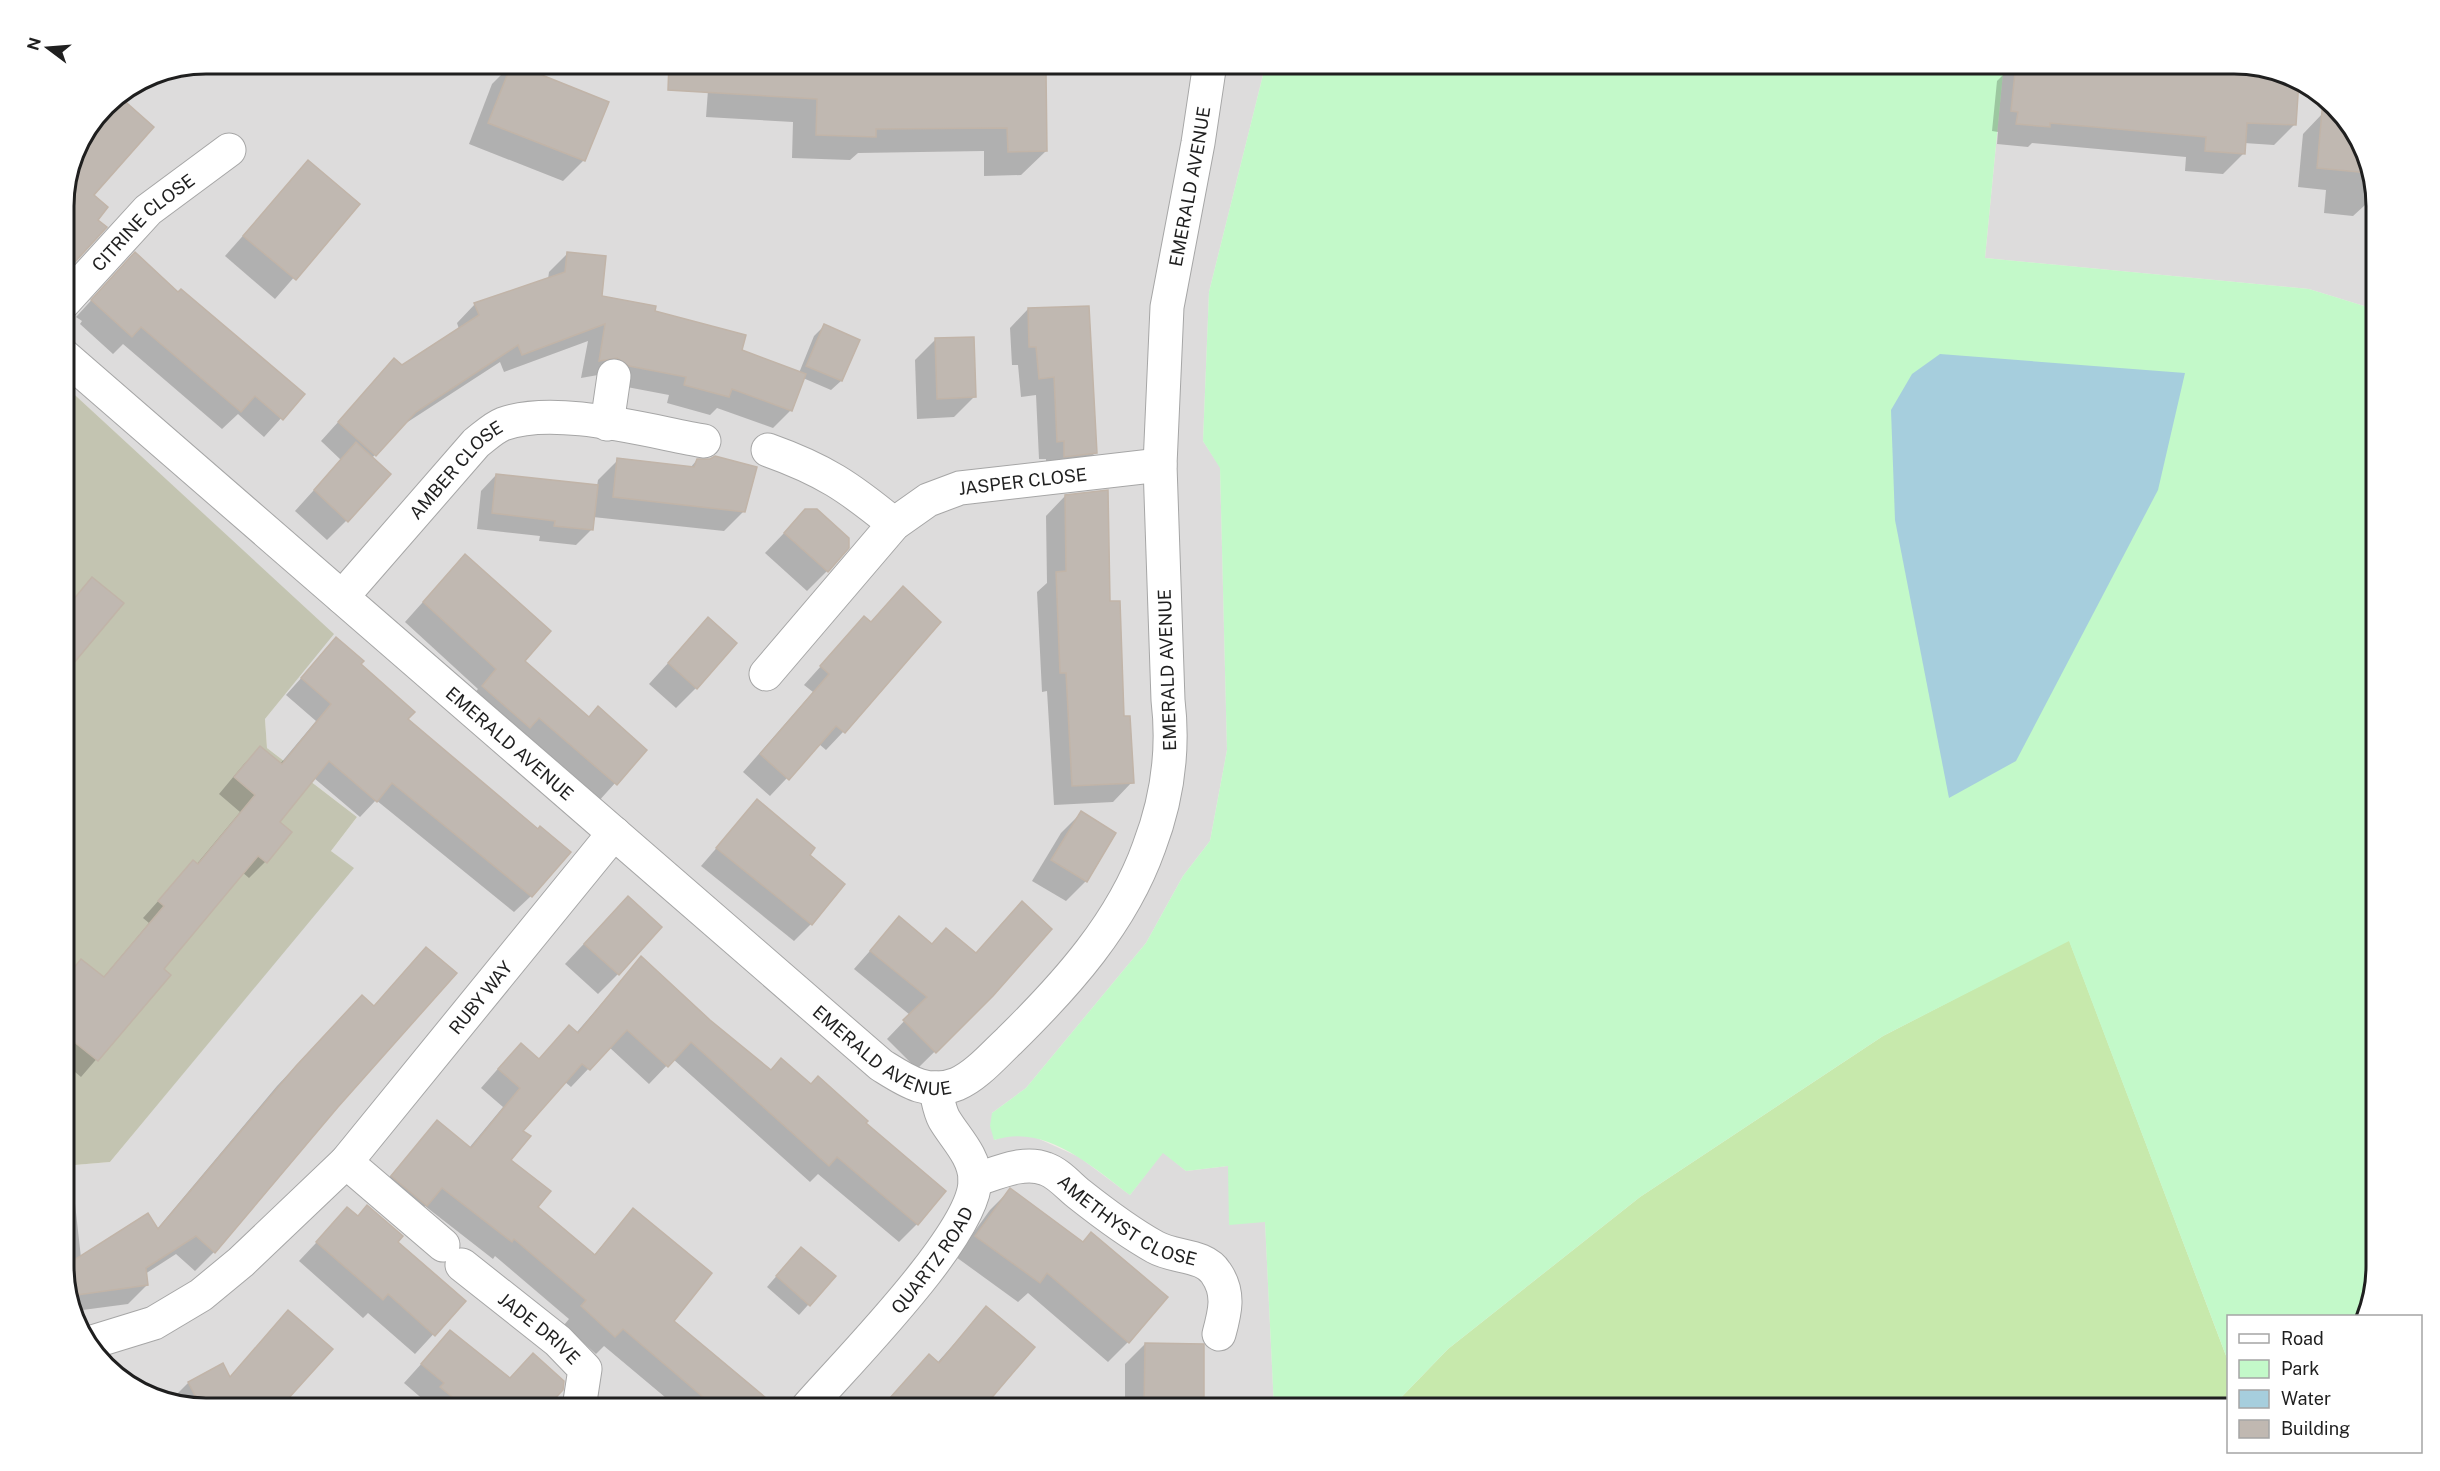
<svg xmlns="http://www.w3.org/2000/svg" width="2440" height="1471" font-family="'Public Sans',sans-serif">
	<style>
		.residential { fill: #dddcdc }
		.construction { fill: #c3c4b1 }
		.grass { fill: #c7e9ac }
		.park { fill: #c3f9c9 }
		.water { fill: #a6cedd }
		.shadow { fill: #0003 }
		.building { fill: #c0b8b1; stroke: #c1b4a8; stroke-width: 1.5 }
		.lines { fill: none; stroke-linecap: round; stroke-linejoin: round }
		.minor-casing { stroke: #a6a6a6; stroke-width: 35 }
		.minor { stroke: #fff; stroke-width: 33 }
		.labels { text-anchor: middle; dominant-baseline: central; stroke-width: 5; stroke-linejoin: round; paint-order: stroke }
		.street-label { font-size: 18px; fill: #1f1f1f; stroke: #fff }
		.rim { fill: none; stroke: #1f1f1f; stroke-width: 3 }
	</style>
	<rect width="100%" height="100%" fill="#f0ece5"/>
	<g class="residential">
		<polygon points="206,63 1266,63 1209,292 1203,441 1220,467 1227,750 1210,841 1183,876 1146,943 1026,1088 992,1113 994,1140 1009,1135 1028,1134 1079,1157 1130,1195 1163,1152 1186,1171 1228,1166 1265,1221 1274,1408 206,1408 134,1389 82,1337 63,1274 63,1166 110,1162 353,868 331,851 357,817 267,748 265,719 333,634 63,384 63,197 74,151 105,105 152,74"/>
		<polygon points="2004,63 2234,63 2306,82 2358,134 2377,197 2377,310 2309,289 1985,258"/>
	</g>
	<polygon class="construction" points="63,384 334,634 265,719 267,748 357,817 331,851 354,868 110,1162 63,1166"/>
	<polygon class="grass" points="2069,940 2228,1361 2228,1408 1391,1408 1448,1349 1640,1197 1883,1036"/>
	<path class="park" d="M1266,63H2004L1985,258L2309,289L2377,310V1265L2363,1316H2228V1361L2069,941L1883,1036L1640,1197L1448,1349L1391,1408H1274L1265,1222L1229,1225L1228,1166L1186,1171L1163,1153L1130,1195C1091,1166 1045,1123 994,1140L990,1126L992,1113L1026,1088L1146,943L1183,876L1210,841L1227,750L1220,468L1203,441L1209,292Z"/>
	<polygon class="water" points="1940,354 2185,373 2158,490 2016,761 1949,798 1895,520 1891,410 1912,374"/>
	<g class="shadow">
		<polygon points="710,63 911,63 910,75 1045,73 1046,151 1021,175 984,176 984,151 858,153 850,160 792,158 793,122 706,117"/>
		<polygon points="2015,63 2234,63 2297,80 2294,125 2274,145 2244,143 2243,154 2223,174 2185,171 2186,157 2032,143 2028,147 1997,144 1998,132 1992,131 1997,81"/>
		<polygon points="512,64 607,103 583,161 563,181 469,144 492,84"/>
		<polygon points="2323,113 2338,115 2358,134 2376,195 2353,216 2324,213 2326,190 2298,187 2303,134"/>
		<polygon points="308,162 358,204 275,299 225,256"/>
		<polygon points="567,254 600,297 653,312 740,351 799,373 814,336 824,326 841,381 831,390 803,378 791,410 773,428 717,408 710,415 667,403 669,395 611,384 598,375 581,378 588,341 504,372 500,362 400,427 372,458 347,520 327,540 295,511 341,460 321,441 394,360 402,367 459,329 457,323 475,304 548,279 549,272"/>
		<polygon points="117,272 178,294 303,394 264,437 238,414 222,429 123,344 113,354 80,324 82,321 76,317"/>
		<polygon points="1028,309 1095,453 1076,471 1046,475 1046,459 1039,459 1036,395 1021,397 1018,365 1012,365 1010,328"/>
		<polygon points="935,340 974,397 954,417 917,419 915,360"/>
		<polygon points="618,460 690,468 697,460 744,511 724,531 593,517 592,529 576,545 539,541 540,536 477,529 481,491 496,475 597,486 598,480"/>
		<polygon points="1065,496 1108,603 1132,782 1113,802 1054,805 1047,691 1042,692 1037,592 1047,583 1046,516"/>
		<polygon points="805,511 827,571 807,591 765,553"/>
		<polygon points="447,575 523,661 588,718 645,750 597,803 464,706 478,689 405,622"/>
		<polygon points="864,618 843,732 826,750 819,744 770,796 743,772 813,692 804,685"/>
		<polygon points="708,619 696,688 676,708 649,684"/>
		<polygon points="336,639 406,719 531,896 514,912 376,800 360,817 314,778 277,822 265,862 249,878 242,872 162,969 169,975 81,1077 63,1062 63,979 81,961 103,978 149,923 143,918 193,862 196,865 240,812 219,794 244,764 260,748 280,764 316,721 286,695"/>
		<polygon points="757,801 808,855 811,924 794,941 701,866"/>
		<polygon points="1081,813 1086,881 1066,901 1032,881 1061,833"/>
		<polygon points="608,918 618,974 598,994 565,964"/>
		<polygon points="899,918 931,945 946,930 975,955 1004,921 992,995 917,1069 887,1039 910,1015 854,969"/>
		<polygon points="426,949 337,1106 214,1252 195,1271 176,1254 145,1274 147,1285 128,1304 75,1311 63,1274 63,1167 71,1167 81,1258 157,1229 277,1086 343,1016 373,1007"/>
		<polygon points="641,958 709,1021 770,1071 810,1086 864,1124 917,1224 899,1242 818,1174 810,1182 673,1059 649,1084 609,1047 571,1087 565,1082 521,1131 509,1160 536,1208 593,1256 633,1211 672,1321 772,1408 678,1408 604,1346 596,1354 564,1325 569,1319 495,1256 493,1259 425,1206 408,1223 374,1195 437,1122 469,1148 503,1107 481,1088 503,1063 521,1045 538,1060 569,1027 576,1033"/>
		<polygon points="1010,1190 1128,1342 1108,1362 1028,1293 1018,1302 956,1257 990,1210"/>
		<polygon points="367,1207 396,1242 464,1301 415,1354 368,1313 363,1318 299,1261 348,1209 357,1217"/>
		<polygon points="792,1258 834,1276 799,1315 767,1287"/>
		<polygon points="986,1308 984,1404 988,1408 880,1408 929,1356 937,1363"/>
		<polygon points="288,1312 287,1398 277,1408 206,1408 172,1399 188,1383 222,1365 229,1378"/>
		<polygon points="450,1332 544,1408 425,1408 423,1406 426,1402 404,1383"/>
		<polygon points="1145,1344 1202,1408 1125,1408 1125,1364"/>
	</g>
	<g class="building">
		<polygon points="512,63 609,102 585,161 488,123"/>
		<polygon points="669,63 912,63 912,73 1046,71 1047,151 1008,152 1007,128 876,129 876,137 816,135 817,99 668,90"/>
		<polygon points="2016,63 2234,63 2299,80 2296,125 2247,123 2245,154 2205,151 2206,137 2050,123 2050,127 2016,124 2018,112 2011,111"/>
		<polygon points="119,96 154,127 94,195 108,207 98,220 107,227 63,275 63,197 74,151 105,105"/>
		<polygon points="2323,100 2358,134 2369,173 2317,168"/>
		<polygon points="308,160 360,204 296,280 243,236"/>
		<polygon points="135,252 178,292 181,289 305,394 283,420 255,396 241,412 141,327 132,337 91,300"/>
		<polygon points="567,252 606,256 602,296 656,306 655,311 746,335 742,350 806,374 792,411 732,389 729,397 684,385 686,377 629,366 617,358 599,361 605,324 522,355 518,345 416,412 376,456 338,422 394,358 402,365 479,315 474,303 565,272"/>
		<polygon points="1089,306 1097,453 1064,457 1064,441 1057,442 1054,377 1039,379 1036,347 1029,347 1028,308"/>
		<polygon points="824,324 860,340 842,381 806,366"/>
		<polygon points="974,337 976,397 937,399 935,338"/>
		<polygon points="356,442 391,474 348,522 314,490"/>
		<polygon points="715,456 757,467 745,512 613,497 617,458 694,467 697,459 710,459"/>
		<polygon points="496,474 598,485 593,530 554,526 555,521 492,513"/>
		<polygon points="1108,490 1110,601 1120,601 1124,716 1130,716 1134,783 1072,786 1066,673 1060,673 1056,572 1066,571 1065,495"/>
		<polygon points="805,509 817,509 849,538 849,548 828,572 784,533"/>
		<polygon points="465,554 551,631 525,661 589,717 598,706 647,750 617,785 539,718 530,728 482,686 496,669 423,602"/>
		<polygon points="92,577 124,603 63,676 63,612"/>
		<polygon points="903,586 941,622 845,733 836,726 789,780 760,754 829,674 820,666 864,616 871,622"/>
		<polygon points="708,617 737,643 697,689 668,663"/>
		<polygon points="336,637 364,661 361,664 415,712 408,719 538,829 540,826 571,852 532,897 392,783 377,802 329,761 280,822 292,832 267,863 258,856 164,969 171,975 98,1061 63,1033 63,981 81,959 104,977 164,906 158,901 193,860 198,864 255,795 234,777 260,746 282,764 331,704 301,678"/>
		<polygon points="757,799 815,848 810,855 845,884 812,925 716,848"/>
		<polygon points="1081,811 1116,833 1087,882 1051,860"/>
		<polygon points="628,896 662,927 619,975 584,944"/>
		<polygon points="1022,901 1052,929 993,996 936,1053 903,1020 927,997 870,951 899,916 932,944 946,928 976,953"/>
		<polygon points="426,947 457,973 338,1107 215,1253 196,1236 146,1268 148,1285 70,1296 63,1267 148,1213 158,1229 296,1066 362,995 374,1006"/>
		<polygon points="641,956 710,1020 771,1070 781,1058 811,1084 818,1076 868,1121 866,1123 946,1191 918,1225 837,1157 829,1166 691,1042 668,1067 627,1030 590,1070 582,1064 523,1131 531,1136 511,1160 551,1191 538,1207 595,1255 633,1208 712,1273 674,1321 778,1408 716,1408 623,1329 615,1337 581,1306 586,1300 514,1239 512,1242 442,1188 427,1206 391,1176 437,1120 471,1148 520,1088 498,1069 521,1043 539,1059 569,1025 578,1033"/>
		<polygon points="1010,1188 1083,1242 1091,1232 1168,1297 1129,1343 1047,1273 1040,1283 975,1236"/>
		<polygon points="367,1205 403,1236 398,1242 466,1301 435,1336 388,1294 383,1300 316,1242 347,1207 358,1216"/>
		<polygon points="801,1247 836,1276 810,1306 776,1276"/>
		<polygon points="986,1306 1035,1347 983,1408 881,1408 929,1354 939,1363"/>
		<polygon points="288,1310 333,1349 288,1399 273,1408 201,1407 188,1382 223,1363 230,1377"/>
		<polygon points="450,1330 510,1378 533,1353 564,1381 563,1390 546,1408 466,1408 440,1387 444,1383 421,1364"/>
		<polygon points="1145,1343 1204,1344 1204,1408 1144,1408"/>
	</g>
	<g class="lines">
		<g class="minor-casing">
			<g id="minor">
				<path id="s1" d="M63,303L148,210L229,150"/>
				<path id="s2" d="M63,355L881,1065C905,1080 927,1096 957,1084C976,1076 994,1055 1009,1041C1066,985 1122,923 1149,847C1167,800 1174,750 1168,700L1160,465L1167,307L1198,143L1210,63"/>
				<polyline points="607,424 614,376"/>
				<path d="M768,450C824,470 849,487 894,524"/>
				<path id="s3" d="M342,597L476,443C484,437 493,428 503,424C556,405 647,431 704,441"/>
				<path id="s4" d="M766,674L894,524L928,500L960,488L1160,465"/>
				<polyline points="346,1162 443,1245"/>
				<path id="s5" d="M975,1180C997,1173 1024,1160 1046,1169C1058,1173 1070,1187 1079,1194C1103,1213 1128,1232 1155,1247C1174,1258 1204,1254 1216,1273C1230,1293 1225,1312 1219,1334"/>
				<path id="s6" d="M462,1265L558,1341L585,1369L579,1408"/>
				<path id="s7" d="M89,1343L154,1323L201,1295L241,1262L346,1162L614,833"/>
				<path id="s8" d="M807,1408C845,1364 977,1232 975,1179C974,1155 955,1138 944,1119C939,1110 938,1098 935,1088"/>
			</g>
		</g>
		<use href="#minor" class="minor"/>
	</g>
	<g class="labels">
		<g class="street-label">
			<text stroke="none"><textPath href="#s2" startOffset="2140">EMERALD AVENUE</textPath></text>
			<text stroke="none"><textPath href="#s1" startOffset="114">CITRINE CLOSE</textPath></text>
			<text stroke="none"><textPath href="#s3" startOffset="171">AMBER CLOSE</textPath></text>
			<text stroke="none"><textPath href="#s4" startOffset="336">JASPER CLOSE</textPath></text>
			<text transform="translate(1167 670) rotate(-92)">EMERALD AVENUE</text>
			<text stroke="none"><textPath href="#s2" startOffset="592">EMERALD AVENUE</textPath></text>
			<text stroke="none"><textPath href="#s7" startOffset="532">RUBY WAY</textPath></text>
			<text stroke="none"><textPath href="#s2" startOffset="1078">EMERALD AVENUE</textPath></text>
			<text stroke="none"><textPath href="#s5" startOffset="171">AMETHYST CLOSE</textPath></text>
			<text stroke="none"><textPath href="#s8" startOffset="194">QUARTZ ROAD</textPath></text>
			<text stroke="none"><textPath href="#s6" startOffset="100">JADE DRIVE</textPath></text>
		</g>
	</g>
	<path d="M0 0H2440V1471H0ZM206 74H2234A132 132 0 0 1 2366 206V1266A132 132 0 0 1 2234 1398H206A132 132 0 0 1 74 1266V206A132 132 0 0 1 206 74Z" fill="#fff" fill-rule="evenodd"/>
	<path class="rim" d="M206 74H2234A132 132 0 0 1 2366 206V1266A132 132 0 0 1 2234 1398H206A132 132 0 0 1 74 1266V206A132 132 0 0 1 206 74Z"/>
	<rect x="2227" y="1315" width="195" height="138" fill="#ffffff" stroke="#a5a5a5" stroke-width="1.5"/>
	<rect x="2239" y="1334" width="30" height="9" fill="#ffffff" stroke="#a5a5a5" stroke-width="1.5"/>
	<text x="2281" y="1345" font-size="18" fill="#1f1f1f">Road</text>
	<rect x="2239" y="1360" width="30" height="18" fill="#c3f9c9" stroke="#a5a5a5" stroke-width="1.5"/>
	<text x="2281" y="1375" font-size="18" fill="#1f1f1f">Park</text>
	<rect x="2239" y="1390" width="30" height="18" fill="#a6cedd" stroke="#a5a5a5" stroke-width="1.5"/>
	<text x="2281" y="1405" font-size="18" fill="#1f1f1f">Water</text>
	<rect x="2239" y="1420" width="30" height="18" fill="#c0b8b1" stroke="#a5a5a5" stroke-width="1.5"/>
	<text x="2281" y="1435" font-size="18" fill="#1f1f1f">Building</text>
	<g transform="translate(48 48) rotate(286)" stroke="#ffffff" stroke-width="4.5" paint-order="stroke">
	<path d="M0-4.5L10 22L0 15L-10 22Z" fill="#1f1f1f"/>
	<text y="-9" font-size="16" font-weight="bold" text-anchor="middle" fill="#1f1f1f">N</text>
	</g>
</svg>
